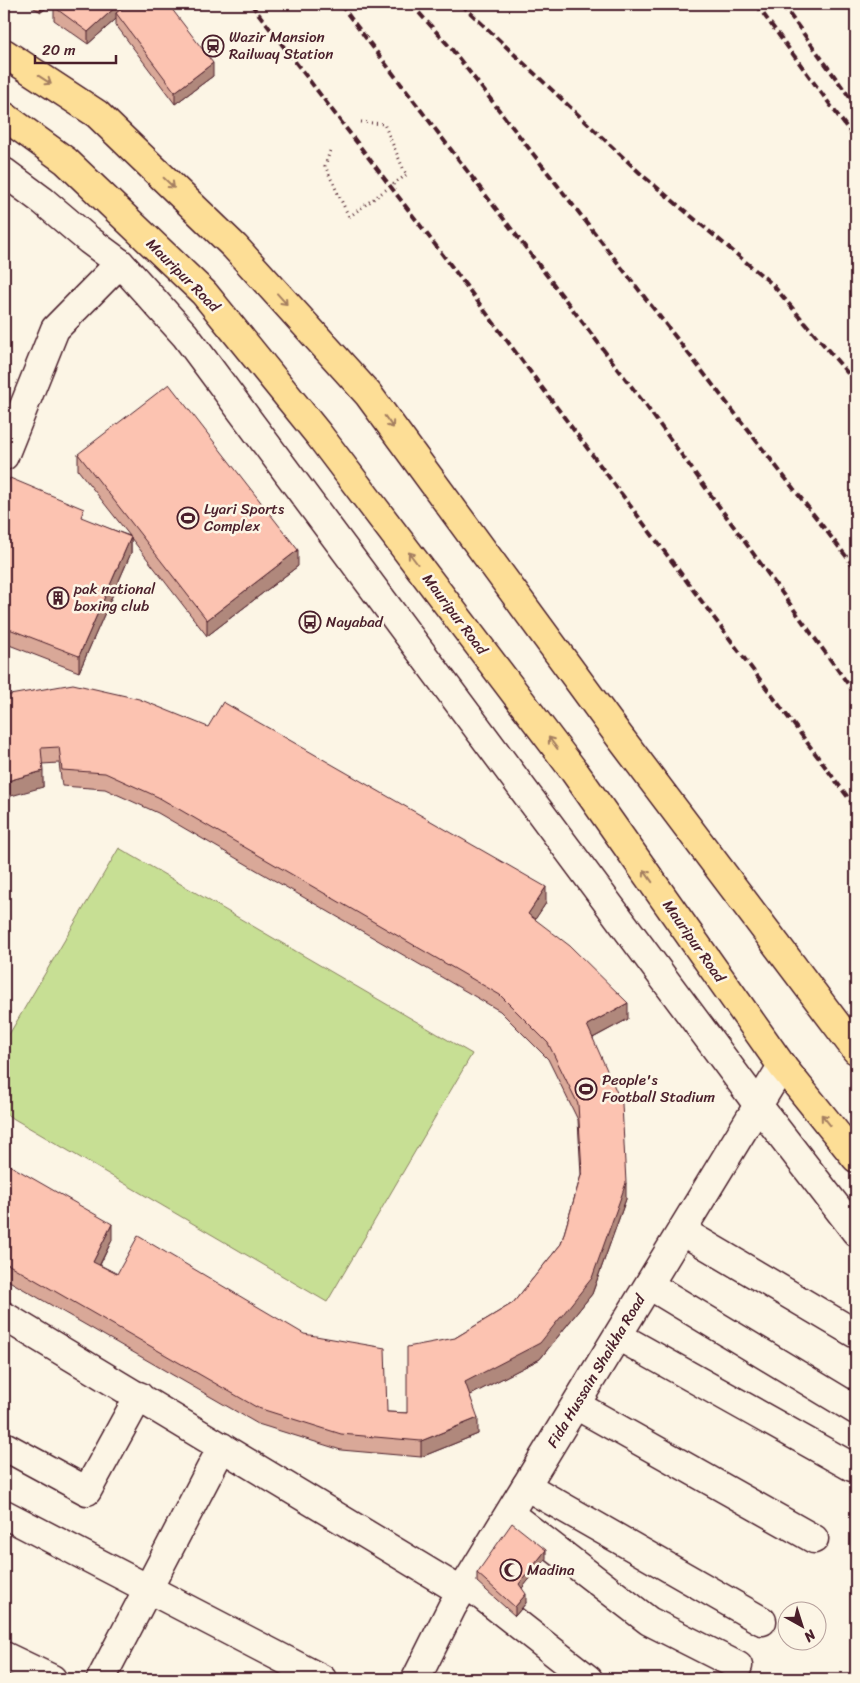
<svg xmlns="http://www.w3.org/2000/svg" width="860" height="1683" font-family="Sriracha,sans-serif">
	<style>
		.grass { fill: #c7df94; stroke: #887f60 }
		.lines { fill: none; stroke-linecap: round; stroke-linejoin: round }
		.minor-casing { stroke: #4a1f2b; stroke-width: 31 }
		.tertiary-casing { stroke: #4a1f2b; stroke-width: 31 }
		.trunk-casing { stroke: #4a1f2b; stroke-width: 31 }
		.path { stroke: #4a1f2b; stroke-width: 3; stroke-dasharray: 1 4; stroke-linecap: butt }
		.minor { stroke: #fcf5e5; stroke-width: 28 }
		.tertiary { stroke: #fcf5e5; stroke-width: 28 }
		.trunk { stroke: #fdde96; stroke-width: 28 }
		.rail { stroke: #4a1f2b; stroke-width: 4; stroke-dasharray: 8 4; stroke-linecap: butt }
		.path-bridge { stroke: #4a1f2b; stroke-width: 3; stroke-dasharray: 1 4; stroke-linecap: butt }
		.wall { fill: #d9a898; stroke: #4a1f2b }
		.shaded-wall { fill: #b0887c; stroke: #4a1f2b }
		.building { fill: #fcc3b1; stroke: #4a1f2b }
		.oneway { stroke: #a47e60 }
		.labels { text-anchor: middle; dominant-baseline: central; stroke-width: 5; stroke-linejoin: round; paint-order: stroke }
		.poi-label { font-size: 15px; fill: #4a1f2b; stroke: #fcf5e5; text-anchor: start }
		.street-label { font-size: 15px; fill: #4a1f2b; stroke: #fcf5e5 }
	</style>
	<rect width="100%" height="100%" fill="#fcf5e5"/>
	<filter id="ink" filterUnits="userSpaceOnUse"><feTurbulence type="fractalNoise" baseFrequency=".02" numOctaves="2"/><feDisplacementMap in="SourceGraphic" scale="10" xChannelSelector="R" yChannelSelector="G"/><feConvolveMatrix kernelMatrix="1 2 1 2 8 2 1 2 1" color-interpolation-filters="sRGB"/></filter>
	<g filter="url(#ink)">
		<polygon class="grass" points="119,848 472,1054 327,1302 4,1113 4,1043"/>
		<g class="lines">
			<g class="minor-casing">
				<g id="minor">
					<polyline points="4,172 43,201 89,240 120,263 185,335 758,1105 856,1232"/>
					<polyline points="4,456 55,329 120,263"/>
					<polyline points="682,1231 856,1334"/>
					<polyline points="649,1285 856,1410"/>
					<polyline points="4,1316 462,1592"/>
					<polyline points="618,1336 852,1467"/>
					<polyline points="576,1405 814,1539"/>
					<polyline points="4,1446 87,1491 139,1396"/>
					<polyline points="526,1486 762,1621"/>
					<polyline points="4,1514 322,1679"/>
					<polyline points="510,1514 649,1621 738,1666"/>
					<polyline points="467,1584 588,1679"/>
					<polyline points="4,1656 52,1679"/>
					<polyline points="101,1679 222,1447"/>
				</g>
			</g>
			<g class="tertiary-casing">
				<polyline id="tertiary" points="416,1679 452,1607 782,1066"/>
			</g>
			<g class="trunk-casing">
				<g id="trunk">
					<polyline points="4,53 97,114 235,247 368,394 619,736 856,1050"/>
					<polyline points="4,116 66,161 204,293 319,435 574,771 782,1066 856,1158"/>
				</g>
			</g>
			<g class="path">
				<polyline points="361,122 384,124 406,175"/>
				<polyline points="330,151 325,166 349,217"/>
			</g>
			<use href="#minor" class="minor"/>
			<use href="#tertiary" class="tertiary"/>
			<use href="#trunk" class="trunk"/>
			<g class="rail">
				<polyline points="251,4 449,263 856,808"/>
				<polyline points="340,4 644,403 856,695"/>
				<polyline points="411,4 450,47 856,569"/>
				<polyline points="461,4 642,175 772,284 856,383"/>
				<polyline points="756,4 856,140"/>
				<polyline points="782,4 856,106"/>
			</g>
			<polyline class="path-bridge" points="349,217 406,175"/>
		</g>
		<g class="wall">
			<polygon points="27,4 52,4 41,12"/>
			<polygon points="168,4 213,76 175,104 116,25 116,19 88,44 54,20 54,7"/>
			<polygon points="78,454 298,566 207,636 131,538 131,553 79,672 4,643 4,491 130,536 78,470"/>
			<polygon points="4,696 546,903 535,919 628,1019 593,1038 626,1199 592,1294 540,1359 470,1395 478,1434 421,1457 341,1450 258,1424 4,1278 4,1162 112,1240 100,1265 387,1412 407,1413 455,1338 513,1303 561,1244 581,1175 578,1120 548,1059 500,1011 158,813 105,789 62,786 59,763 42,764 43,787"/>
			<polygon points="546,1559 522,1588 526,1603 515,1616 477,1582 477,1573"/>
		</g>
		<g class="shaded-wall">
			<polygon points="41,4 52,4 41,12"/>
			<polygon points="119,4 133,4 116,13 116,19 88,44 88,32"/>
			<polygon points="213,63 213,76 175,104 175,92"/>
			<polygon points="131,537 131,553 79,672 79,656"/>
			<polygon points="298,550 298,566 207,636 207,620"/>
			<polygon points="43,771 43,787 4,798 4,782"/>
			<polygon points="546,887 546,903 528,930 528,914"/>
			<polygon points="628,1003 628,1019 587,1041 587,1025"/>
			<polygon points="626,1183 626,1199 592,1294 540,1359 465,1398 465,1382"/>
			<polygon points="112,1224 112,1240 93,1278 93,1262"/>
			<polygon points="478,1418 478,1434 421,1457 421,1441"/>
			<polygon points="546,1550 546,1559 519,1592 519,1584"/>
			<polygon points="526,1594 526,1603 515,1616 515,1607"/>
		</g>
		<g class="building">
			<polygon points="58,4 119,4 88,32 54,7"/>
			<polygon points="128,4 168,4 213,63 175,92 116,13"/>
			<polygon points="169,384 298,550 207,620 78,454"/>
			<polygon points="10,478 84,509 81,517 131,537 79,656 4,627 4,491"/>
			<polygon points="73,684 139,699 208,727 223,702 546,887 528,914 570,946 628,1003 587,1025 622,1104 626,1183 592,1278 540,1343 465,1382 478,1418 421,1441 341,1434 258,1408 4,1262 4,1162 112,1224 93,1262 117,1274 138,1236 304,1334 385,1348 387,1412 407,1413 407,1347 455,1338 513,1303 561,1244 582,1172 578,1104 548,1043 500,995 158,797 105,773 62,770 59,747 41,748 43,771 4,782 4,696"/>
			<polygon points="512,1523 546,1550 519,1584 526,1594 515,1607 477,1573"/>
		</g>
		<defs><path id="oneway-shaft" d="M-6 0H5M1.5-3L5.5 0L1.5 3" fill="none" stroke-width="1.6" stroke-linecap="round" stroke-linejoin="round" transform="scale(1.25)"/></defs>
		<g class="oneway">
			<use href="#oneway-shaft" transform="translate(45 80) rotate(33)"/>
			<use href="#oneway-shaft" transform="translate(169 183) rotate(44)"/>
			<use href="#oneway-shaft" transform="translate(282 299) rotate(48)"/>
			<use href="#oneway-shaft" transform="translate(389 422) rotate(54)"/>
			<use href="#oneway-shaft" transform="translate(413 558) rotate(-127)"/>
			<use href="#oneway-shaft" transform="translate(553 743) rotate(-127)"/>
			<use href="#oneway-shaft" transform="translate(648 876) rotate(-125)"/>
			<use href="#oneway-shaft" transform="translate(826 1120) rotate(-129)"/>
		</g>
	</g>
	<defs>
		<g id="station-ring" transform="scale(1.125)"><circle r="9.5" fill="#fcf5e5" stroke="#4a1f2b" stroke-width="1.5"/><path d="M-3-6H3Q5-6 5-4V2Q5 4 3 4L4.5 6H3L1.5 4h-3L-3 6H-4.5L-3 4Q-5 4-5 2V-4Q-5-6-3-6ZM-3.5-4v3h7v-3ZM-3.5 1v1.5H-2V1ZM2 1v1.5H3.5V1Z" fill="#4a1f2b"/></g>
		<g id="stadium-ring" transform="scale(1.125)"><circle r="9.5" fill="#fcf5e5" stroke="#4a1f2b" stroke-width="1.5"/><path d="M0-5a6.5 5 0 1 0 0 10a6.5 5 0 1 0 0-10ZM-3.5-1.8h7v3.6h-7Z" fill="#4a1f2b"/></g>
		<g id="building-ring" transform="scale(1.125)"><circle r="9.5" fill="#fcf5e5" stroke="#4a1f2b" stroke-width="1.5"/><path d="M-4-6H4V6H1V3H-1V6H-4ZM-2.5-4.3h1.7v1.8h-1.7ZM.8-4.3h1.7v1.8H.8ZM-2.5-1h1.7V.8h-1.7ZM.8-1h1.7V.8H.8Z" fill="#4a1f2b"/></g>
		<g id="bus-ring" transform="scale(1.125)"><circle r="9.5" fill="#fcf5e5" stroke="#4a1f2b" stroke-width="1.5"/><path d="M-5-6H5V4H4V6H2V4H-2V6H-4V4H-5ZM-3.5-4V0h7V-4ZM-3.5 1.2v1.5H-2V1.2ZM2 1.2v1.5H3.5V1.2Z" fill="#4a1f2b"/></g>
		<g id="mosque-ring" transform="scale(1.125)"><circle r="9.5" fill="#fcf5e5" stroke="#4a1f2b" stroke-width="1.5"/><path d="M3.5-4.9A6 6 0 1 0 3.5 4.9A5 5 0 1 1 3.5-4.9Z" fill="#4a1f2b"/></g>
	</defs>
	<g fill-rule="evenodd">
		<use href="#station-ring" x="213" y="46"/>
		<use href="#stadium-ring" x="188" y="518"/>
		<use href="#building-ring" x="58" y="598"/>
		<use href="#bus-ring" x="310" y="622"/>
		<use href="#stadium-ring" x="586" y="1089"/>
		<use href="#mosque-ring" x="511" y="1570"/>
	</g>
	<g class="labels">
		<g class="poi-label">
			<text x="229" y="37">Wazir Mansion<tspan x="229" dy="17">Railway Station</tspan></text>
			<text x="204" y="509">Lyari Sports<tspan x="204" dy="17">Complex</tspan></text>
			<text x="74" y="589">pak national<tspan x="74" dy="17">boxing club</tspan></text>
			<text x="326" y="622">Nayabad</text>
			<text x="602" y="1080">People's<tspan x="602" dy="17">Football Stadium</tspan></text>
			<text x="527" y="1570">Madina</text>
		</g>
		<g class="street-label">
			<text transform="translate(183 275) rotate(45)">Mauripur Road</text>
			<text transform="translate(455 614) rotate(53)">Mauripur Road</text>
			<text transform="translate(694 941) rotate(55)">Mauripur Road</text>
			<text transform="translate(596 1371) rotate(-59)">Fida Hussain Shaikha Road</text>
		</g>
	</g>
	<rect width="860" height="1683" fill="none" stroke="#fcf5e5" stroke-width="20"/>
	<rect x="10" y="10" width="840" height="1663" fill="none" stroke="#4a1f2b" stroke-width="2" filter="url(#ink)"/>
	<g transform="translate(802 1626) rotate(141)"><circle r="24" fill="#fcf5e5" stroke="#b59f9b"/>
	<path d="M0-4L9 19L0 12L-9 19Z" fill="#4a1f2b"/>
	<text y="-8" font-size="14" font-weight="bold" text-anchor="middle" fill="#4a1f2b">N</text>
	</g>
	<path d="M35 55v8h81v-8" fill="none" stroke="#4a1f2b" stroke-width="2.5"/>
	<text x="42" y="55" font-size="15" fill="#4a1f2b" stroke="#fcf5e5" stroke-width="4" paint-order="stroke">20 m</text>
</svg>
